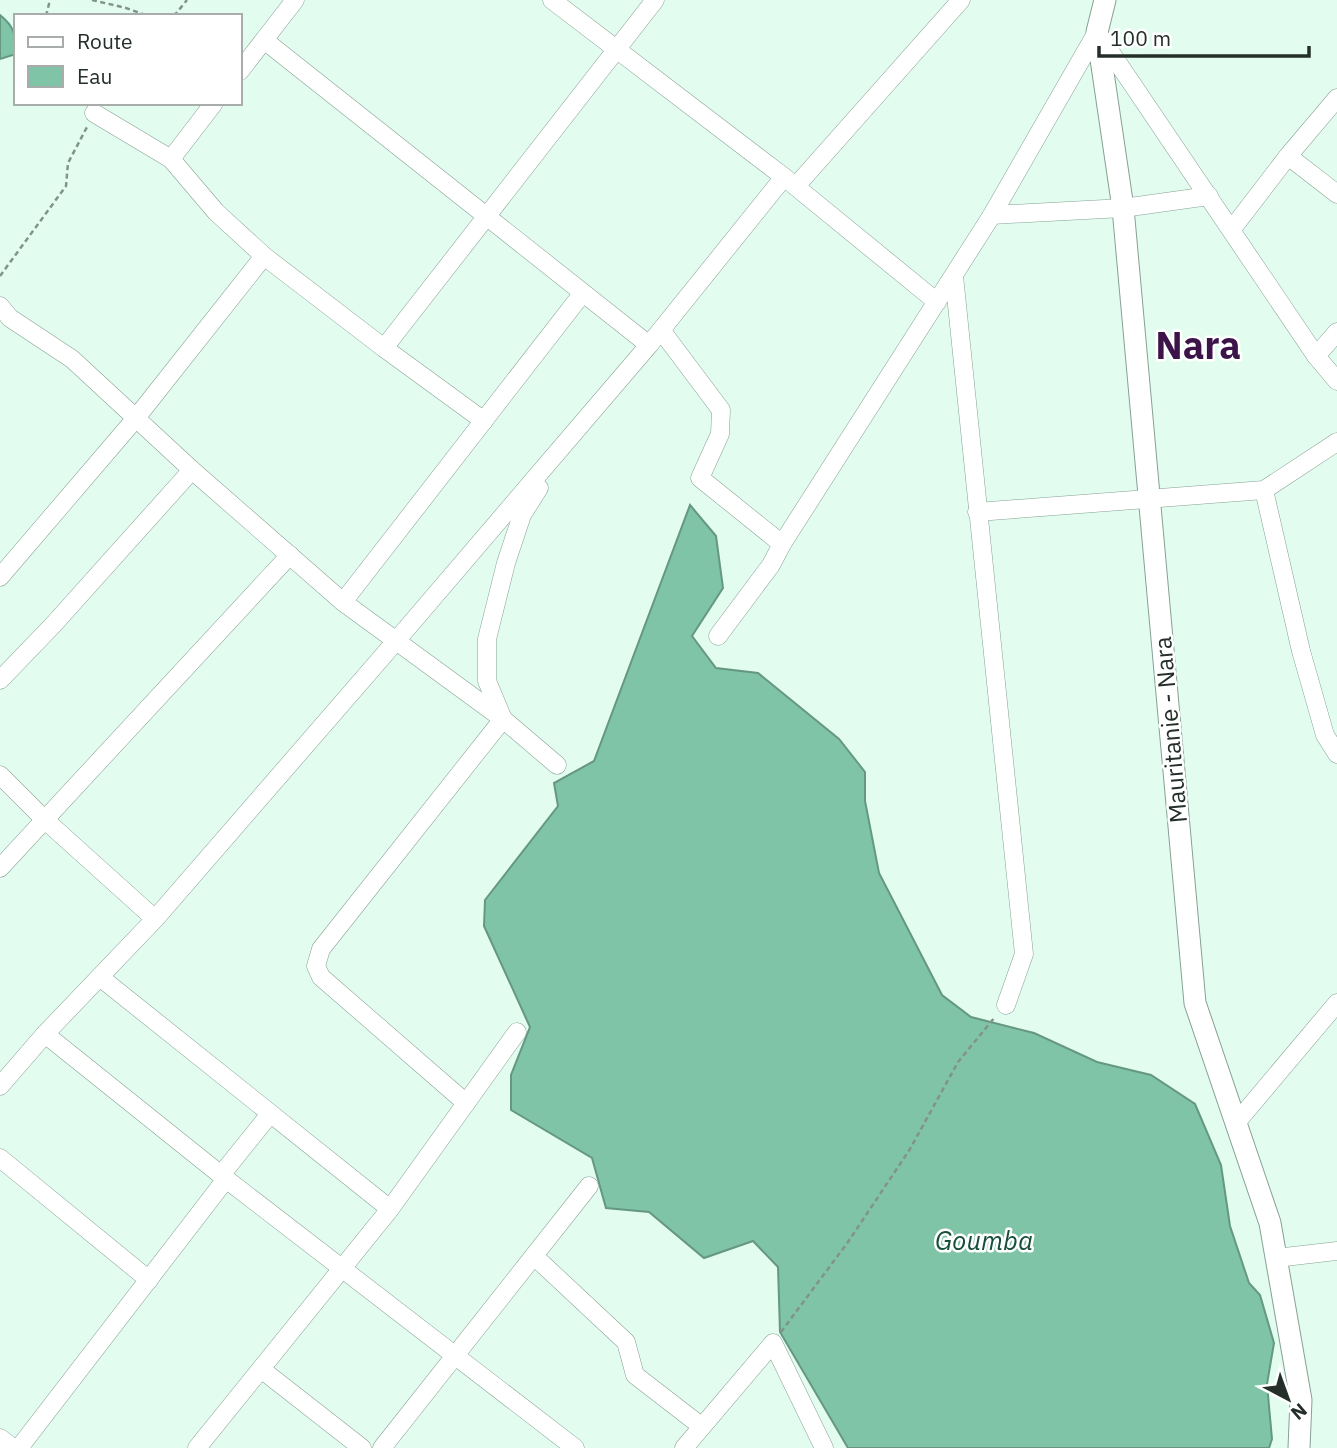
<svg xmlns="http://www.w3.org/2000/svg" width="1337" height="1448" font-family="'IBM Plex Sans',sans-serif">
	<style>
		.water { fill: #80c4a7; stroke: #659782; stroke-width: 2 }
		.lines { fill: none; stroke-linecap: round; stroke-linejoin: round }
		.minor-casing { stroke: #88a094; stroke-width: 19 }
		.major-casing { stroke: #88a094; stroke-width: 23 }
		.path { stroke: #81938a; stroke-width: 2.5; stroke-dasharray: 5 3.5; stroke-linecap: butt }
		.minor { stroke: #fff; stroke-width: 18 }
		.major { stroke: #fff; stroke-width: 21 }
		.labels { text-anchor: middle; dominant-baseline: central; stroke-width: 5; stroke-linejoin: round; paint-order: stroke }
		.street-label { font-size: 24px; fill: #252f2a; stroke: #fff }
		.water-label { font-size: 26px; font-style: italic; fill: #174e3a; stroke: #fff }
		.town-label { font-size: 38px; font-weight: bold; fill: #3c1449; stroke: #fff }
	</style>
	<rect width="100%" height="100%" fill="#e2fcf0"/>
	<g class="water">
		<path d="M0,15C14,26 16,35 16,54L0,59Z"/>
		<polygon points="690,505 716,536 723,588 692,636 716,668 758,673 839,739 865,772 865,801 879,873 942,995 971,1017 1034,1033 1097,1062 1151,1075 1195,1104 1221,1165 1230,1226 1249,1283 1260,1295 1274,1343 1267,1384 1272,1439 1269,1448 848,1448 780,1332 778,1267 753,1241 704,1258 649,1212 606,1208 592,1158 511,1110 511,1075 530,1027 484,926 485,900 558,806 554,783 594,761"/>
	</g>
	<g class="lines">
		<g class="minor-casing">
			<g id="minor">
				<polyline points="552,0 784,177 937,302"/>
				<polyline points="264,40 649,345"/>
				<polyline points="240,71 295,0"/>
				<polyline points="94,113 171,159 216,212 264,256 384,348 484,421"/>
				<polyline points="1288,156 1337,194"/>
				<polyline points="171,159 214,103"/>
				<polyline points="796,186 961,0"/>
				<polyline points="992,215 1123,208 1209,196"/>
				<polyline points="1232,229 1288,156 1337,98"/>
				<polyline points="954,276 1024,954 1006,1005"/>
				<polyline points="0,306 10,318 72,359 192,470 343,602 503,719 557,765"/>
				<polyline points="661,330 721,410 720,434 700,478 782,544"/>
				<polyline points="384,348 655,0"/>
				<polyline points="1316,356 1337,332"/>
				<polyline points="1264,490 1301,651 1325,735 1337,754"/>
				<polyline points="977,512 1264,490 1337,442"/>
				<polyline points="0,577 136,418 264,256"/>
				<polyline points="343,602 582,294"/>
				<polyline points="718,636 771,565 782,544 992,215 1097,32 1316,356 1337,381"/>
				<polyline points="0,680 53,625 192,470"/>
				<polyline points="0,775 44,819 155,919"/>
				<polyline points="0,868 290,555"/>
				<polyline points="101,978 390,1209"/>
				<polyline points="45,1034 226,1179 575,1448"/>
				<polyline points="0,1086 45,1034 155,919 396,641 649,345 784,177"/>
				<polyline points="466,1103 321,977 316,966 321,949 503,719 487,681 487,639 506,563 522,515 539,488"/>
				<polyline points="1236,1123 1337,1003"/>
				<polyline points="0,1158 149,1280"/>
				<polyline points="221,1175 270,1114"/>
				<polyline points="534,1256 626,1342 635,1375 701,1426"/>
				<polyline points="1276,1258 1337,1251"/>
				<polyline points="261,1369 362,1448"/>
				<polyline points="0,1438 13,1448"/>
				<polyline points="19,1448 226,1179"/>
				<polyline points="197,1448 390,1209 517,1032"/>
				<polyline points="382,1448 589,1186"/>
				<polyline points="684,1448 773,1343 824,1448"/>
			</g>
		</g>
		<g class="major-casing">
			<polyline id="major" points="1105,0 1097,32 1123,208 1195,1003 1270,1223 1301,1400 1299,1448"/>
		</g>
		<g class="path">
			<polyline points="92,0 126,8 148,16"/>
			<polyline points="46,16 50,0"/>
			<polyline points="165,16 175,14"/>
			<polyline points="174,16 187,0"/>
			<polyline points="0,276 66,186 68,163 87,127"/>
			<polyline points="781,1332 848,1242 910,1149 958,1062 995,1017"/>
		</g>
		<use href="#minor" class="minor"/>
		<use href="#major" class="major"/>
	</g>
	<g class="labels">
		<g class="street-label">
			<text transform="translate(1170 730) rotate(-95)">Mauritanie - Nara</text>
		</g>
		<g class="water-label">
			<text x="984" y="1240">Goumba</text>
		</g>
		<g class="town-label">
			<text x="1198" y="344">Nara</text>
		</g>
	</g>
	<rect x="14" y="14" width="228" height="91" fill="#ffffff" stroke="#a8acaa" stroke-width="2"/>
	<rect x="28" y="37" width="35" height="10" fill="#ffffff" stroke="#a8acaa" stroke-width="2"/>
	<text x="77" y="49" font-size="21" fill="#252f2a">Route</text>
	<rect x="28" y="66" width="35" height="21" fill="#80c4a7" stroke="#a8acaa" stroke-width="2"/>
	<text x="77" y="84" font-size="21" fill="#252f2a">Eau</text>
	<g transform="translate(1288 1399) rotate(139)" stroke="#ffffff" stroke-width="5" paint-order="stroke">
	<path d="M0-5L12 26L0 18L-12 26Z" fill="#252f2a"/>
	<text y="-10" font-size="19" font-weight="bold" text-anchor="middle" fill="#252f2a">N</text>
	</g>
	<path d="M1099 46v10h210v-10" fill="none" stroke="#252f2a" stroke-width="3.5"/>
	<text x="1110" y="46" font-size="21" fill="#252f2a" stroke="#ffffff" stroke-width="5" paint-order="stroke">100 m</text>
</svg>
